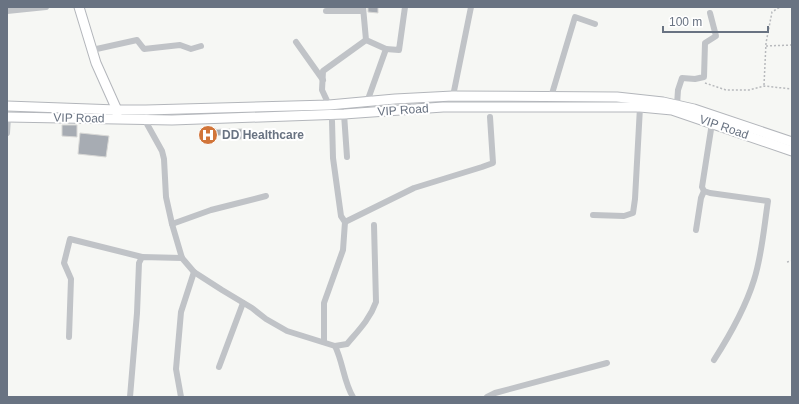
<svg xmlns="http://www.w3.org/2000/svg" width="799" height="404" font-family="Helvetica,sans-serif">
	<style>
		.building { fill: #a7acb3; stroke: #d8d8d6 }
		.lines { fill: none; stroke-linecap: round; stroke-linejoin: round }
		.secondary-casing { stroke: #b3b6bb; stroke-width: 11 }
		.path { stroke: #b8babd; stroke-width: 1.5; stroke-dasharray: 2 2; stroke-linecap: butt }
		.minor { stroke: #c0c3c7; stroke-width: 6 }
		.secondary { stroke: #fff; stroke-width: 9 }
		.labels { text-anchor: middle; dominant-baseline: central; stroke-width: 4; stroke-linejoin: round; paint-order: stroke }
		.street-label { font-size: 12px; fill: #697382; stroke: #fff }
		.poi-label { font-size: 12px; font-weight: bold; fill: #697382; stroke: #fff; text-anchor: start }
	</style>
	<rect width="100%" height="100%" fill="#f6f7f4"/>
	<g class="building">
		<polygon points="368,7 378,7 378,13 368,12"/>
		<polygon points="62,125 77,125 77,137 62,136"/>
		<polygon points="223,129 244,129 244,139 223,139 223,135 212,136 212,142 203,142 202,131"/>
		<polygon points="80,133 109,136 106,157 78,154"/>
	</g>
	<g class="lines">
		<g class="secondary-casing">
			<g id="secondary">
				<polyline points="79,7 96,63 117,110 117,114"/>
				<polyline points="7,106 117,110 146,110 329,105 395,99 453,96 617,97 663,102 694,109 792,142"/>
				<polyline points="7,117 172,120 344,114 443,107 640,107 672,110 792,151"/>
			</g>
		</g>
		<g class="path">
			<polyline points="766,46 792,45"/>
			<polyline points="705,83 726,90 749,90 764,86 792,89"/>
			<polyline points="764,85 766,43 772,12 780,7"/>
			<polyline points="787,262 792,261"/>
		</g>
		<g class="minor">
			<polyline points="363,7 366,40 386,49 367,102"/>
			<polyline points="7,11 46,7"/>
			<polyline points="326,11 363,11"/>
			<polyline points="296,42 323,80"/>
			<polyline points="386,49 399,50 405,7"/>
			<polyline points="92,50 137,40 144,49 180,45 191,49 201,46"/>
			<polyline points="453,96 471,7"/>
			<polyline points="551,97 575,17 595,24"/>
			<polyline points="329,105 322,90 323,71 366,40"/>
			<polyline points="677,105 678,90 682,78 695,79 704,77 705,43 716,36 710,13"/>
			<polyline points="344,114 347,157"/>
			<path d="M147,117V124L162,151L164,159L166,197L172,224L182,258L194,272L222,290L252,308L266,319L287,331L335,346C343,362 344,383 353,397"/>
			<path d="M712,123L702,187L704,191L710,193L768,201C764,227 762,255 754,280C745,309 730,335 714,360"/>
			<polyline points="7,133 8,117"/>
			<polyline points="593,215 624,216 633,213 635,199 640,107"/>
			<polyline points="345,222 414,188 482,167 493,163 490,117"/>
			<polyline points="172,224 211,210 266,196"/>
			<polyline points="696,230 701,198 704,191"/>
			<polyline points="69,337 71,279 64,263 70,239 142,257"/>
			<polyline points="324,342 324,303 343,250 345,222 341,216 333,158 332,121"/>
			<path d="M335,346L347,344C358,331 370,319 376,302L374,225"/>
			<polyline points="219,367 243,303"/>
			<polyline points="130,397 137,313 139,263 142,257 182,258"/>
			<polyline points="181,397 176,369 181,312 194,272"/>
			<polyline points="487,397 495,393 607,363"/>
		</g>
		<use href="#secondary" class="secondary"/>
	</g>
	<defs>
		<g id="hospital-disc" transform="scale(1)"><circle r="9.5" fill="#d17539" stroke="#fff"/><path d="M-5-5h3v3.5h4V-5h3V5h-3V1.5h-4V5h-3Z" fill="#fff"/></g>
	</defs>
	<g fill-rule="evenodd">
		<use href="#hospital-disc" x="208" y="135"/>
	</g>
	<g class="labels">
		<g class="street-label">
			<text transform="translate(403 110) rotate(-4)">VIP Road</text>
			<text transform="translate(79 118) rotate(1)">VIP Road</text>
			<text transform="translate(724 127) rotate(19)">VIP Road</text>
		</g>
		<g class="poi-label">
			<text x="222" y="135">DD Healthcare</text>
		</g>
	</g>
	<rect width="799" height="404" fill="none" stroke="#697382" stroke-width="16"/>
	<path d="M663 26v6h105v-6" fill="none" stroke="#697382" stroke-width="2"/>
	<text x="669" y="26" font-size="12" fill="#697382" stroke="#ffffff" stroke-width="3" paint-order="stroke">100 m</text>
</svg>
